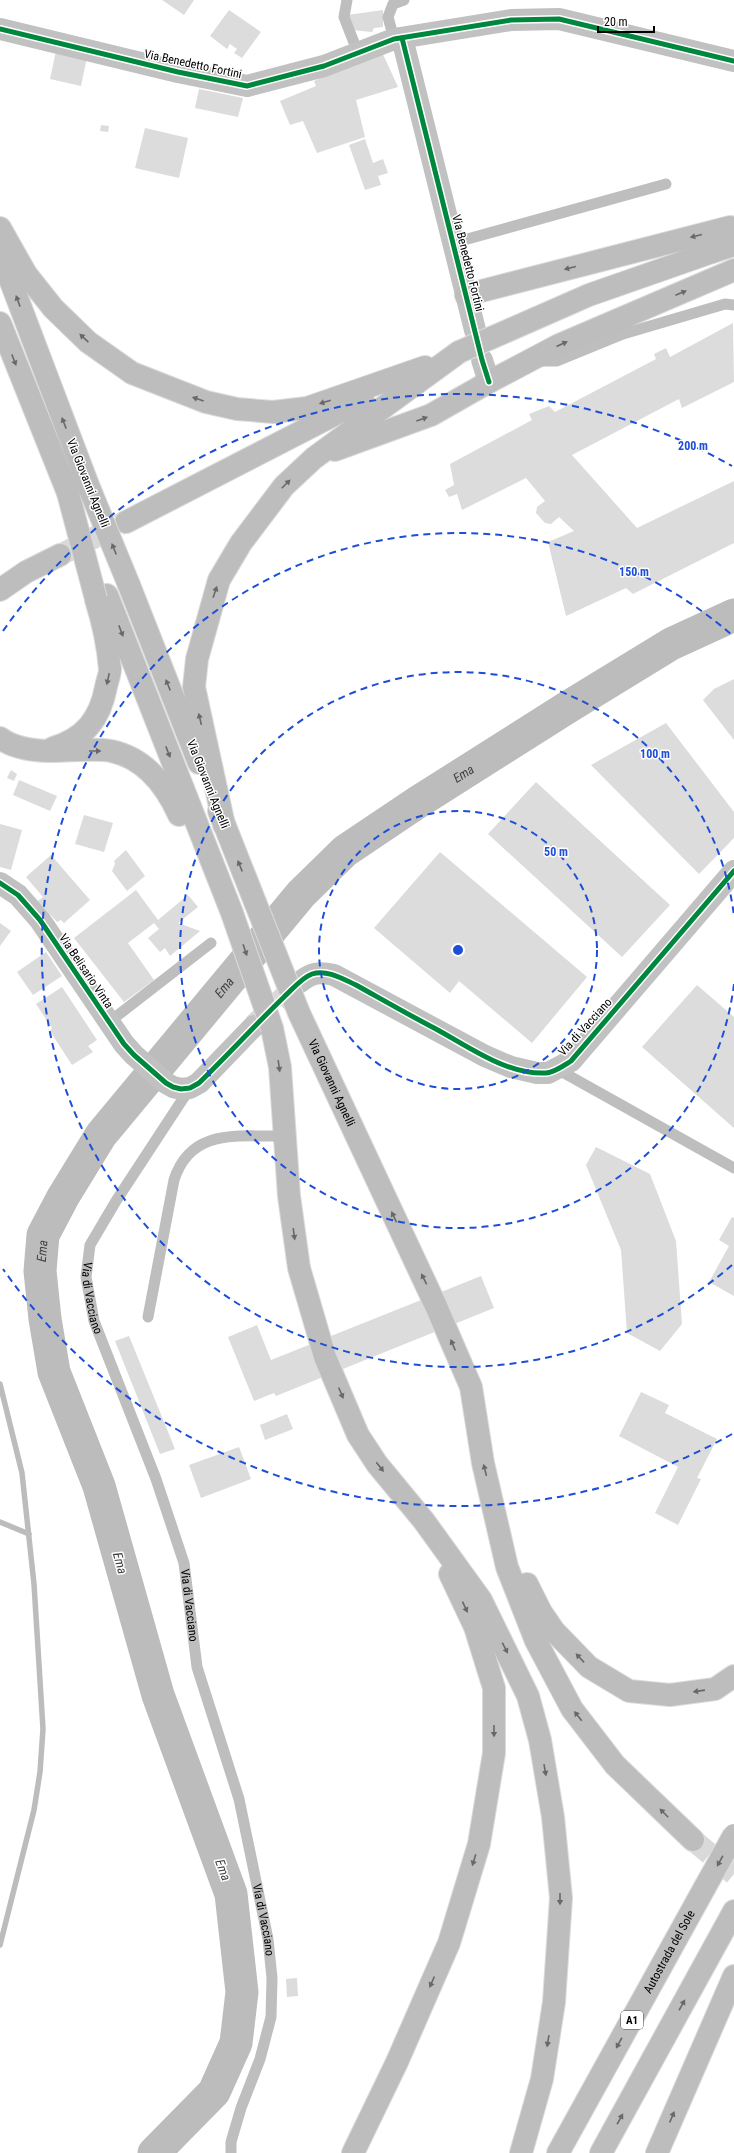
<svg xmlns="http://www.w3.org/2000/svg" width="734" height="2153" font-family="'Roboto Condensed',sans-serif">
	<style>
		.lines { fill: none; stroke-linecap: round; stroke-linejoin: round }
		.stream { stroke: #bcbcbc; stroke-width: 5.5 }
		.river { stroke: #bcbcbc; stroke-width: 33 }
		.building { fill: #dcdcdc }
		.secondary-tunnel { stroke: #d9d9d9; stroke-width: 22; stroke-dasharray: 22 11; stroke-linecap: butt }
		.highway-tunnel { stroke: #d9d9d9; stroke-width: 22; stroke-dasharray: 22 11; stroke-linecap: butt }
		.primary-casing { stroke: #dbdbdb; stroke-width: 24 }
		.highway-casing { stroke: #dbdbdb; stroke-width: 24 }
		.lane { stroke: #bebebe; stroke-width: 11 }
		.secondary { stroke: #c1c1c1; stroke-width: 22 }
		.primary { stroke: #bdbdbd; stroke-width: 22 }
		.highway { stroke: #bdbdbd; stroke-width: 22 }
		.highway-bridge-casing { stroke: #dbdbdb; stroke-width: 24; stroke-linecap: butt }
		.highway-bridge { stroke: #bdbdbd; stroke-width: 22 }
		.cycleway-casing { stroke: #fff; stroke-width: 8 }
		.cycleway { stroke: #00873e; stroke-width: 5 }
		.oneway { fill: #686868 }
		.ring { fill: none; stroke: #1d4ed8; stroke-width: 2; stroke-dasharray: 7 5 }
		.labels { text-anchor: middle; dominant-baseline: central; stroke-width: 3; stroke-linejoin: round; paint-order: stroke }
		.shield { fill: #fff; stroke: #4c4c4c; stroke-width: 1 }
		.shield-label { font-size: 11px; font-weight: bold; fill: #000 }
		.street-label { font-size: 12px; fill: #000; stroke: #fff }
		.water-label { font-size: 13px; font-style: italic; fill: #404040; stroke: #fff }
		.centre { fill: #1d4ed8; stroke: #fff; stroke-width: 2 }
		.ring-label { font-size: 12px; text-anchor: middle; font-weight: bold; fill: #1d4ed8; stroke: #fff; stroke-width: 3; stroke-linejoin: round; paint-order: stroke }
	</style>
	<rect width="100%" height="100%" fill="#fff"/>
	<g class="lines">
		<g class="stream">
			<polyline points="0,1384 22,1473 34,1584 43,1729 40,1772 34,1810 0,1945"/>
			<polyline points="0,1522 29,1534"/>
		</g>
		<path class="river" id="s1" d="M154,2153L214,2092L236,2043L242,1992L231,1894L158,1695L99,1486L54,1372L45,1319L40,1271L43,1235L63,1197L101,1135L301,894L345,851L418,802L568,707L671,644L734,615"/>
	</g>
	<g class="building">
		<polygon points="162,0 194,0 184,15"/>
		<polygon points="229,10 261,32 242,58 234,53 237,49 230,44 227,49 210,36"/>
		<polygon points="383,10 383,27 374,28 372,32 351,30 347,15"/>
		<polygon points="56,51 87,57 81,86 50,79"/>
		<polygon points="382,52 398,87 356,100 365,137 317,153 303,121 290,125 280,101 316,86 314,81"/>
		<polygon points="199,89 243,98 238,117 195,108"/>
		<polygon points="101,125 109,126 108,132 100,131"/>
		<polygon points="145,128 188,138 179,178 135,168"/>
		<polygon points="365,139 373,163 383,159 388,173 378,176 381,185 365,190 349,145"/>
		<polygon points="733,323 734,382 682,408 679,399 572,455 637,528 734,481 734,543 633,594 626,588 566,616 548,542 574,531 559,517 551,524 545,523 536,513 537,507 545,501 526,478 462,510 457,494 449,497 445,490 454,485 450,464 532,420 529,414 549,406 555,412 656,359 654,354 666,348 670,357"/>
		<polygon points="734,679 734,740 703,700 714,689"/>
		<polygon points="666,723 734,812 734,838 699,874 591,765"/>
		<polygon points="11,770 17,774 14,781 7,778"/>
		<polygon points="19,780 57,796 50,811 13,795"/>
		<polygon points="536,782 670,905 622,957 488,834"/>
		<polygon points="84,815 113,823 104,852 75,844"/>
		<polygon points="0,824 22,830 11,870 0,867"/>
		<polygon points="126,850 145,876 127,891 112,871 115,864 114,861"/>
		<polygon points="440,852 587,977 532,1043 459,981 450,993 374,928"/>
		<polygon points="51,855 90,900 64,923 61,920 57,922 38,901 43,897 26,877"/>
		<polygon points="136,890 158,920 188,895 198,907 178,923 200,931 170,956 165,948 160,952 148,938 159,929 154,923 128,943 154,980 124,1002 74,938"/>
		<polygon points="0,923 11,931 0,946"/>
		<polygon points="46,952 62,976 33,995 17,972"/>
		<polygon points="697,985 734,1017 734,1128 642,1047"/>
		<polygon points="62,987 97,1040 88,1046 93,1052 72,1065 50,1031 52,1028 36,1004"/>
		<polygon points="596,1147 650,1174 676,1241 682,1324 660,1351 627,1333 621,1250 586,1165"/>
		<polygon points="732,1217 734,1218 734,1296 709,1282 729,1246 719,1240"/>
		<polygon points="481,1276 494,1308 276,1396 274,1393 254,1401 228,1337 257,1325 271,1360"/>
		<polygon points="129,1336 175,1449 160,1454 115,1341"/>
		<polygon points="641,1392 669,1405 665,1413 717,1439 697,1478 701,1479 678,1525 655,1513 678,1467 619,1436"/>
		<polygon points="287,1414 293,1429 265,1440 260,1425"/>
		<polygon points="239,1447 251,1479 201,1498 189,1465"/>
		<polygon points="297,1978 298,1996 287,1997 286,1979"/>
	</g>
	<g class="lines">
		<polyline class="secondary-tunnel" points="254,1025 300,982"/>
		<g class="highway-tunnel">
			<polyline points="60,555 123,523"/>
			<polyline points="693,1840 734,1874"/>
		</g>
		<g class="primary-casing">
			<g id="primary">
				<polyline points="712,252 734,245"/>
				<polyline points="466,295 730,227 734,228"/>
				<polyline points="489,382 559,345 734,270"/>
			</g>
		</g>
		<g class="highway-casing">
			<g id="highway">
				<polyline points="0,228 26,274 53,308 88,342 132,373 206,402 237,409 273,412 307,408 425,367"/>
				<polyline points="0,253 88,485"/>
				<polyline points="0,323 68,493"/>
				<polyline points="491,338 589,295 712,252"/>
				<polyline points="335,450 431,415 489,382"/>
				<polyline points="126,522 363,400"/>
				<polyline points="129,585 199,763"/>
				<polyline points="0,590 26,572 60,555"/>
				<polyline points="107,595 232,913"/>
				<path d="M0,738C15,749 35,751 53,751C71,751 93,748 111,751C145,758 166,786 179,815"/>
				<path d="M53,748C85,738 100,719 106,687C107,681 110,675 110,669C108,646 103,622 96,600"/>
				<polyline points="219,811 255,902"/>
				<polyline points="224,825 194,687 197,659 219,580 241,543 284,486 314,458 459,352"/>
				<path id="s3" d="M299,1013L436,1306L471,1387L483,1463L507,1567L536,1641L572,1709L615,1765L693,1840"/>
				<polyline points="272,1028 280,1067 289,1196 299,1268 325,1357 358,1435 377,1464 424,1521 481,1600 528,1696 540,1740 553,1817 561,1898 554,2002 542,2079 521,2153"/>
				<polyline points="527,1584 541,1612 554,1631 589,1667 629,1691 670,1695 715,1689 734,1676"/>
				<polyline points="353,2153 397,2062 449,1943 479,1844 494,1753 494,1688 475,1627 450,1574"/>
				<path id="s4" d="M558,2153L705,1887"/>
				<polyline points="601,2153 734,1911"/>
				<polyline points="657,2153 734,1976"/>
			</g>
		</g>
		<g class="lane">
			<polyline points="347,0 344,17 358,53"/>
			<polyline points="394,39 388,17 393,4 404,0"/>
			<polyline points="453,243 666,184"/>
			<polyline points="538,361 557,361 623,334 725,304 734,305"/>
			<polyline points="109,1022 211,943"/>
			<polyline points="557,1069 734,1168"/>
			<path id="s2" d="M190,1088L116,1201L90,1245L86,1277L94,1321L156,1479L184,1563L197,1667L239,1799L268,1939L272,1978L271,2017L260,2059L241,2108L231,2142V2153"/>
			<path d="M148,1317L174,1180C191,1127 239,1137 284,1136"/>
		</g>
		<g class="secondary">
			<polyline points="0,29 178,72 247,86 324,66 394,39 511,20 559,19 734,61"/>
			<polyline points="402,38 475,330"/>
			<polyline points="482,360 489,382"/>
			<polyline points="0,883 18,895 40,920 124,1044 134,1055 166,1083 173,1087 181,1089 190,1088 199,1083 254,1026"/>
			<path d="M300,982C312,972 320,972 334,975L485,1056L511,1067L537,1073H548L571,1061L734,871"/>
		</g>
		<use href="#primary" class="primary"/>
		<use href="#highway" class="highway"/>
		<g class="highway-bridge-casing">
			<g id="highway-bridge">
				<polyline points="459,352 491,338"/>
				<polyline points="88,485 129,585"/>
				<polyline points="68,493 96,599"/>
				<polyline points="255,902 299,1013"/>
				<polyline points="232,913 272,1028"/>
				<polyline points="705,1887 734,1835"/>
			</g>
		</g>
		<use href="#highway-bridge" class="highway-bridge"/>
		<g class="cycleway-casing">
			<g id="cycleway">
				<polyline points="0,29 178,72 247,86 324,66 394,39 511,20 559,19 734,61"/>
				<polyline points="402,38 482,360 489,382"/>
				<path d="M0,883L18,895L40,920L124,1044L134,1055L166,1083L173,1087L181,1089L190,1088L199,1083C228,1055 255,1025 284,997C292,990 301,978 312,974C327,969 343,979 356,985C383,1000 409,1015 436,1029C469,1047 507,1075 546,1073C555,1072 563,1066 571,1061L734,871"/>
			</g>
		</g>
		<use href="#cycleway" class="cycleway"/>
	</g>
	<defs><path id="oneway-solid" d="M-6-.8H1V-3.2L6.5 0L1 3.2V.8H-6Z"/></defs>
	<g class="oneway">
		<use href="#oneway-solid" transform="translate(696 236) rotate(166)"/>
		<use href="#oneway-solid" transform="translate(570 268) rotate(166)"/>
		<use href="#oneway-solid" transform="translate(681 293) rotate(-23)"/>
		<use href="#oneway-solid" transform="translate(18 301) rotate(-110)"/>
		<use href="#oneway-solid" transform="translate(84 338) rotate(-137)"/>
		<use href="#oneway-solid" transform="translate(562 344) rotate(-24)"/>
		<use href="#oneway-solid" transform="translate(14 360) rotate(69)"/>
		<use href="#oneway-solid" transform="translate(198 399) rotate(-161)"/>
		<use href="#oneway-solid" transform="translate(325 402) rotate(162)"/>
		<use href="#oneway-solid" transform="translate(422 419) rotate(-20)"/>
		<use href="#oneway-solid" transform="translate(64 423) rotate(-111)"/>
		<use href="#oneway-solid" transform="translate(286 484) rotate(-45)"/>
		<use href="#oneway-solid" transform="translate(114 549) rotate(-112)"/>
		<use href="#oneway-solid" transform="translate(215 592) rotate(-71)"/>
		<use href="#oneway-solid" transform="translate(121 631) rotate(69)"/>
		<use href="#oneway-solid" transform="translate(108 679) rotate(102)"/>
		<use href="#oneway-solid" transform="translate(168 685) rotate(-112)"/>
		<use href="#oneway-solid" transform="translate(200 719) rotate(-103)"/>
		<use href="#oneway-solid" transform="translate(95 751)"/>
		<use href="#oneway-solid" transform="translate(168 752) rotate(69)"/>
		<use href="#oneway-solid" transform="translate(240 866) rotate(-112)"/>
		<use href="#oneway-solid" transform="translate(245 950) rotate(71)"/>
		<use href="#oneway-solid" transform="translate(279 1066) rotate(82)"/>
		<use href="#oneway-solid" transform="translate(394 1217) rotate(-115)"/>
		<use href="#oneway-solid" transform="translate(294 1234) rotate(82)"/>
		<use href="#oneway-solid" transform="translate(424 1279) rotate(-116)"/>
		<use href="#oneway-solid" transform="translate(453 1345) rotate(-113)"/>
		<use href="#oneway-solid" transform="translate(341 1393) rotate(67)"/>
		<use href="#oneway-solid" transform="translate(380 1467) rotate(52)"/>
		<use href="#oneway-solid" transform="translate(485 1470) rotate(-104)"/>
		<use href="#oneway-solid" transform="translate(465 1607) rotate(65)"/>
		<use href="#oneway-solid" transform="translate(505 1648) rotate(63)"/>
		<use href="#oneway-solid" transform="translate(580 1658) rotate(-133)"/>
		<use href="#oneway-solid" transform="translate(699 1691) rotate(172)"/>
		<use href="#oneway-solid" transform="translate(578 1716) rotate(-128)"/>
		<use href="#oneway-solid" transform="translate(494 1731) rotate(90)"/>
		<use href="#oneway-solid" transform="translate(545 1770) rotate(80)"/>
		<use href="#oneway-solid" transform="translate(664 1813) rotate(-135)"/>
		<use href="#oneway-solid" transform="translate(474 1860) rotate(107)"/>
		<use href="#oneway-solid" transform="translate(720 1861) rotate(119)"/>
		<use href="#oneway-solid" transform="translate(560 1899) rotate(90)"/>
		<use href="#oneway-solid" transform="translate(432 1982) rotate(114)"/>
		<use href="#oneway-solid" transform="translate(682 2005) rotate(-61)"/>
		<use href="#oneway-solid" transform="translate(548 2041) rotate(99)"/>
		<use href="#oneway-solid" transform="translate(619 2043) rotate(119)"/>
		<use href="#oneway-solid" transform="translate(672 2117) rotate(-67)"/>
		<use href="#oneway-solid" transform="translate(620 2119) rotate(-61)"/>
	</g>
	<g class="ring">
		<circle cx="458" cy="950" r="139"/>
		<path d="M734 984A278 278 0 1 1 734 916"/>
		<path d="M732 1265A417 417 0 1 1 732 635"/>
		<path d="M732 1434A556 556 0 0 1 3 1269M3 631A556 556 0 0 1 732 466"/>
	</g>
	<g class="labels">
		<rect class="shield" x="621" y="2011" width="22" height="18" rx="3"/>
		<g class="shield-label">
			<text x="632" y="2020">A1</text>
		</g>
		<g class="street-label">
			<text transform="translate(193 64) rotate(12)">Via Benedetto Fortini</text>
			<text transform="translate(468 263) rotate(76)">Via Benedetto Fortini</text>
			<text transform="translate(88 483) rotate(68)">Via Giovanni Agnelli</text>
			<text transform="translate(208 784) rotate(68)">Via Giovanni Agnelli</text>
			<text transform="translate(86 971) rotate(56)">Via Belisario Vinta</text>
			<text transform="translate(585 1027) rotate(-48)">Via di Vacciano</text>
			<text stroke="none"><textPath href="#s3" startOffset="77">Via Giovanni Agnelli</textPath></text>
			<text stroke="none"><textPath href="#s2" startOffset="240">Via di Vacciano</textPath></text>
			<text stroke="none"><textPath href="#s2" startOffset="564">Via di Vacciano</textPath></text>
			<text stroke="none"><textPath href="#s2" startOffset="888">Via di Vacciano</textPath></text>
			<text stroke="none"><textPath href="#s4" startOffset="230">Autostrada del Sole</textPath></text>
		</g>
		<g class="water-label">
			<text stroke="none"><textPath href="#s1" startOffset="1611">Ema</textPath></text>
			<text stroke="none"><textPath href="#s1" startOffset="1287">Ema</textPath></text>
			<text stroke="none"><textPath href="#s1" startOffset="963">Ema</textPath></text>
			<text transform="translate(120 1563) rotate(74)">Ema</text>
			<text transform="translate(223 1870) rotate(70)">Ema</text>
		</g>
	</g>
	<circle cx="458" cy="950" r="6" class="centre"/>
	<g class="ring-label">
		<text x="693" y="450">200 m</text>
		<text x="634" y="576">150 m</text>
		<text x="655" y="758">100 m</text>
		<text x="556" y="856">50 m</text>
	</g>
	<path d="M598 26v6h56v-6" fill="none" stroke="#000000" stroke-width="2"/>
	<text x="604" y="26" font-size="12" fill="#000000" stroke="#ffffff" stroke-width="3" paint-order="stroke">20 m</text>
</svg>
